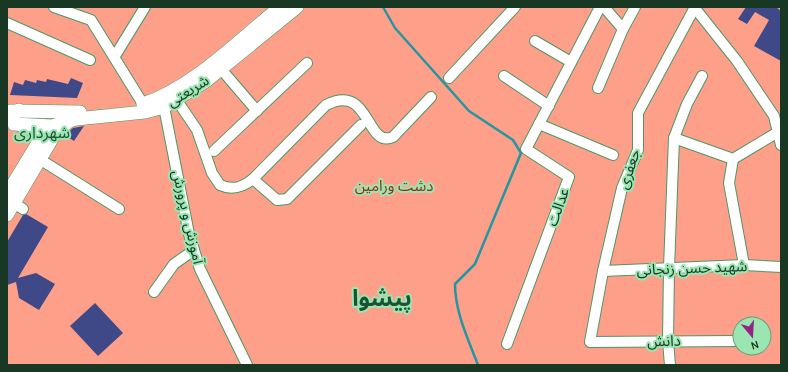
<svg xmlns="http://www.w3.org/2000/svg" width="788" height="372" font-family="Karla,'Noto Sans Arabic',sans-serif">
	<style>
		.green { fill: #fea089; fill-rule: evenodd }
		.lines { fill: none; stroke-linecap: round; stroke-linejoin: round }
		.stream { stroke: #2396a3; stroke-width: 2.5 }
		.building { fill: #3f4988 }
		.minor-casing { stroke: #4c9768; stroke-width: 12 }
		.major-casing { stroke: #4c9768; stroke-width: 14 }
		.minor { stroke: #fff; stroke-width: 10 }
		.major { stroke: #fff; stroke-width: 13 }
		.labels { text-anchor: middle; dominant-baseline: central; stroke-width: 4; stroke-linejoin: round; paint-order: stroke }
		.street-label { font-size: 15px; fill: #183824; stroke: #9ae5b2 }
		.park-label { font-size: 15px; fill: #982d13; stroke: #9ae5b2 }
		.neighbourhood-label { font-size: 16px; fill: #1a5433; stroke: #9ae5b2 }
		.town-label { font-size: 23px; font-weight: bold; fill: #1a5433; stroke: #9ae5b2 }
	</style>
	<rect width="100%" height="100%" fill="#9ae5b2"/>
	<path class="green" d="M7,7H781V365H7ZM740,324H764V348H740Z"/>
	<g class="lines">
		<path class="stream" d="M383,7L395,28L469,111L513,140L521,153L475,264L455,284C455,312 468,339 478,365"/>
	</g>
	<g class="building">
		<polygon points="746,7 776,7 781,11 781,61 754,46 769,20 755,12 747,24 738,19"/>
		<polygon points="71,78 83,83 77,98 10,95 14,82 23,85 25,80 36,83 37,80 46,82 47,79 68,84"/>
		<polygon points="84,126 74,141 65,135 73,128"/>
		<polygon points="26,214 48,227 18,278 36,273 55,284 39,310 19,298 16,282 7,285 7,242 23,215"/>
		<polygon points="95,303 123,333 98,356 70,326"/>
	</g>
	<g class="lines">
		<g class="minor-casing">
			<g id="minor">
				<polyline points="54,7 91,20 143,104"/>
				<polyline points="604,7 623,29"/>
				<polyline points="694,7 737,61 774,116 781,145"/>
				<polyline points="695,7 638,113 638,150 622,188 603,271 590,342 739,341"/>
				<polyline points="7,23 90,60"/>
				<polyline points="535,41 571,62"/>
				<polyline points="115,56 145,7"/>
				<polyline points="221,69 257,111"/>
				<polyline points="504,76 549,106"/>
				<polyline points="449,78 515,7"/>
				<polyline points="598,88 623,29 635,7"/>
				<path d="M176,99L197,130L212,173L220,185C233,191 243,187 253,179L326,105C371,82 365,149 393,137L431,97"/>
				<polyline points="164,107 189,234 200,269 247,365"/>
				<polyline points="539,124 613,155"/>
				<polyline points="674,138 733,159 778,132"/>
				<polyline points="214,151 307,63"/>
				<polyline points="733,159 729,183 744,265"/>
				<polyline points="41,160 119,209"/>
				<polyline points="253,179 277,200 287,199 361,125"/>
				<polyline points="14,203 23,209"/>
				<polyline points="603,271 744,265 781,267"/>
				<polyline points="154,292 174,264 194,250"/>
				<polyline points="507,344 569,177 526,149 600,7"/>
				<polyline points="670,365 668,341 669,268 674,138 687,104 702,76"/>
			</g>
		</g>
		<g class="major-casing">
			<g id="major">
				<path d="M143,104C194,87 239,40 280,7"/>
				<polyline points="19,110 13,114 12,119 14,124 52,126 76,119 145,112 164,107 206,81 297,7"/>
				<polyline points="10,111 80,112"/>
				<path d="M7,194L38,143C39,133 32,128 22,126"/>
				<polyline points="7,215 56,132 67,123"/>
			</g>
		</g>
		<use href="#minor" class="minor"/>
		<use href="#major" class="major"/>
	</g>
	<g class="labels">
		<g class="street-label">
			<text transform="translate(188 91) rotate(-32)">شریعتی</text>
			<text transform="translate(629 169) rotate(-71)">جعفری</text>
			<text transform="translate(558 207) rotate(-70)">عدالت</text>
			<text transform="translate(188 217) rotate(77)">آموزش و پرورش</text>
			<text transform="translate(692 268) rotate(-2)">شهید حسن زنجانی</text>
			<text transform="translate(664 341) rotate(-1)">دانش</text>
		</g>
		<g class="park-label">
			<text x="394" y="186">دشت ورامین</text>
		</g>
		<g class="neighbourhood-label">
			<text x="42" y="132">شهرداری</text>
		</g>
		<g class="town-label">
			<text x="382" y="298">پیشوا</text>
		</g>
	</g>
	<rect width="788" height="372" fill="none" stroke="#183824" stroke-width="16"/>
	<g transform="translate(752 336) rotate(162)"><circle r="19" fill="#9ae5b2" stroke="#66a079"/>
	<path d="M0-3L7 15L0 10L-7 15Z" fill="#942484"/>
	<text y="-6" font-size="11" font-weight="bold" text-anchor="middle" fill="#183824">N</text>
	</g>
</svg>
